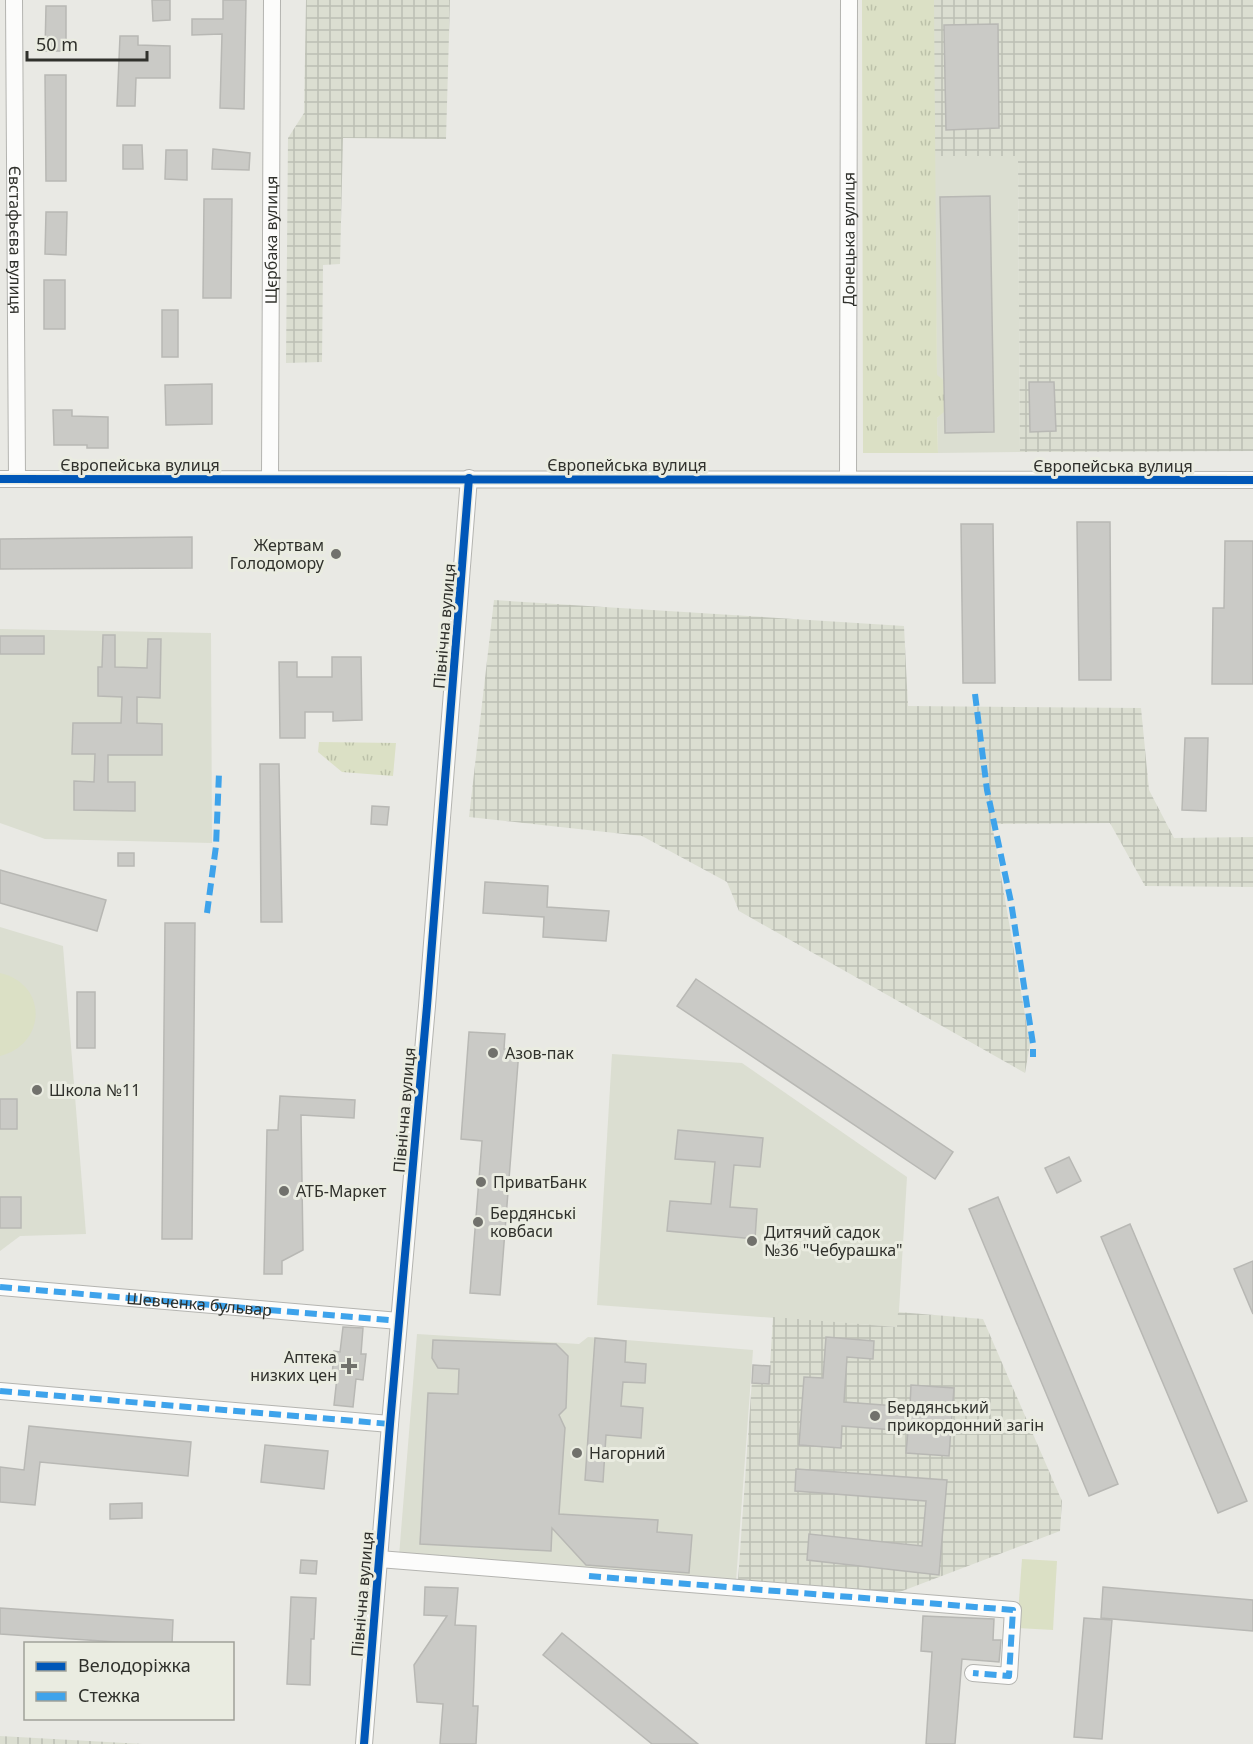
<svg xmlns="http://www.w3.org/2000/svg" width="1253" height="1744" font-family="'Noto Sans',sans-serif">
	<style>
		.built { fill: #dbded1 }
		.industrial { fill: url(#industrial-grid) }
		.grass { fill: url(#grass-tufts) }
		.pitch { fill: #dbe0c5 }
		.building { fill: #cacac6; stroke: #b8b8b4; stroke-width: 1.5 }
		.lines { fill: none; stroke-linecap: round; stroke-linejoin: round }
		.minor-casing { stroke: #b4b4b0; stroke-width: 18 }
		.minor { stroke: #fcfcfb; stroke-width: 16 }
		.quiet { stroke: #3ea3eb; stroke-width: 6; stroke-dasharray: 12 6; stroke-linecap: butt }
		.cycleway-casing { stroke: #eaece1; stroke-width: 11 }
		.cycleway { stroke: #0057b8; stroke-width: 8 }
		.poi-dot { fill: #71716c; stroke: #eaece1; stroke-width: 2 }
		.labels { text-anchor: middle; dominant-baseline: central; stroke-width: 6; stroke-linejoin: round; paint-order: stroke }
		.street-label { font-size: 16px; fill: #30312c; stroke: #eaece1 }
		.poi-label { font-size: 16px; fill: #30312c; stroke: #eaece1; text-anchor: start }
	</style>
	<defs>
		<pattern id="industrial-grid" width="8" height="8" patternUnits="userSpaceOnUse" patternTransform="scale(1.5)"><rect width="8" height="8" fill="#dbded1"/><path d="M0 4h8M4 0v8" fill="none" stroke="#bcbfb4"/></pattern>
		<pattern id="grass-tufts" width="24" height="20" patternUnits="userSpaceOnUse" patternTransform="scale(1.5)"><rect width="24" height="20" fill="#dbe0c5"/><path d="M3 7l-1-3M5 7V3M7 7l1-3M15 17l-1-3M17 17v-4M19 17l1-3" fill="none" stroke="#bcc1a9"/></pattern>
	</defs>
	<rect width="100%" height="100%" fill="#e9e9e4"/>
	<g class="built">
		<polygon points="934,156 1018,156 1020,452 938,453 937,418 944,411 944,380 937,376"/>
		<polygon points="0,629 211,633 212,843 45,839 0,823"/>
		<polygon points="0,927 63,946 86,1234 20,1236 0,1251"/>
		<polygon points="612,1054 742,1063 907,1177 898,1327 597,1305"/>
		<polygon points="417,1334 579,1344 588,1337 753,1350 736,1581 399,1556"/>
	</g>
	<g class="industrial">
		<polygon points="306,0 450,0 446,139 343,138 340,264 323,265 322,362 286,363 288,138 304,113"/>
		<polygon points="934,0 1253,0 1253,451 1020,452 1018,156 934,156"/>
		<polygon points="494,600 904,626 908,706 1141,708 1149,790 1174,838 1253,837 1253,887 1145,886 1110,823 992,824 1030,1044 1025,1073 739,911 727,882 642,836 469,817"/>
		<polygon points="898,1312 983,1319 1062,1501 1060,1531 897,1593 738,1581 753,1365 770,1366 773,1317 897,1327"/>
		<polygon points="0,1736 143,1744 0,1744"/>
	</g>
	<g class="grass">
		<polygon points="862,0 934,0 937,375 944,380 944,412 937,418 938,453 863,453"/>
		<polygon points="319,742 396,743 393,776 342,772 318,752"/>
	</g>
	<g class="pitch">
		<path d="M0,973C48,984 47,1044 0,1056Z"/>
		<polygon points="1022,1559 1057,1561 1053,1630 1017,1628"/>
	</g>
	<g class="building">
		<polygon points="152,0 170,0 170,20 153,21"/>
		<polygon points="223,0 246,0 244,109 220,108 222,34 192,35 192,19 223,19"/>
		<polygon points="46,6 66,6 66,51 45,51"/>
		<polygon points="998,24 999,128 946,130 944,25"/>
		<polygon points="120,36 138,36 138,45 170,46 170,78 136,78 135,106 117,106"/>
		<polygon points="45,75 66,75 66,181 46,181"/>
		<polygon points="123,145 142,145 143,169 123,169"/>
		<polygon points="213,149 250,153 249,170 212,169"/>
		<polygon points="166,150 187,150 187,180 165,179"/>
		<polygon points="990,196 994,432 945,433 940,197"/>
		<polygon points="204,199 232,199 231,298 203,298"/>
		<polygon points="46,212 67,212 66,255 45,254"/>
		<rect x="44" y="280" width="21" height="49"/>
		<rect x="162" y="310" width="16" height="47"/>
		<polygon points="1029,382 1054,382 1056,431 1030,432"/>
		<polygon points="212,384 212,424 166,425 165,385"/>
		<polygon points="53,410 72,410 72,416 108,417 108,448 87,448 87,445 54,445"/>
		<polygon points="1077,522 1110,522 1111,680 1079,680"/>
		<polygon points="961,524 993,524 995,683 963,683"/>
		<polygon points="192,537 192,568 0,569 0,539"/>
		<polygon points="1225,541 1253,541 1253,684 1212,684 1213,608 1224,608"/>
		<polygon points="103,635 115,635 115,667 147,668 148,639 161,639 160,698 137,697 137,723 162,724 162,755 108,755 108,782 135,782 135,811 74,810 74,781 94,782 95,754 72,754 73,723 121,723 122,697 98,696 98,667 102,667"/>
		<rect x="0" y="636" width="44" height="18"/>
		<polygon points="332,657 361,657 362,720 333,721 333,712 305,712 305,738 280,738 279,662 297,662 297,677 332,677"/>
		<polygon points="1185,738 1208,738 1206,811 1182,810"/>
		<polygon points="260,764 279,764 282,922 261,922"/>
		<polygon points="372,806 389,807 387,825 371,824"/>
		<rect x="118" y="853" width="16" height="13"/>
		<polygon points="0,870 106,900 97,931 0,903"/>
		<polygon points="485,882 548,886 547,907 609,911 606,941 543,937 544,917 483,913"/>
		<polygon points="165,923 195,923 192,1239 162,1239"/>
		<polygon points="696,979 953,1152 935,1179 677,1006"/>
		<rect x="77" y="992" width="18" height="56"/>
		<polygon points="469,1032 505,1034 504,1049 519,1050 500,1295 470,1293 482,1141 461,1139"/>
		<polygon points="280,1096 355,1100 354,1118 301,1115 303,1250 282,1261 282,1274 264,1274 267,1130 278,1130"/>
		<rect x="0" y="1099" width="17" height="30"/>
		<polygon points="678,1130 763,1138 760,1167 734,1165 730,1207 757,1209 755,1239 667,1231 670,1201 711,1204 715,1162 675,1159"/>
		<polygon points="1069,1157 1081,1181 1057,1193 1045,1168"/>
		<rect x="0" y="1197" width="21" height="31"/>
		<polygon points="998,1197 1118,1484 1089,1496 969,1209"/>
		<polygon points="1130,1224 1247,1501 1218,1513 1101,1237"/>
		<polygon points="1253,1261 1253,1314 1234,1269"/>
		<polygon points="343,1327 363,1328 361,1354 366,1354 363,1380 356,1379 353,1407 334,1405 337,1377 332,1377 334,1351 340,1352"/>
		<polygon points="826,1337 874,1341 873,1359 847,1357 844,1402 910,1407 911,1385 954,1388 949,1456 906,1453 908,1431 842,1426 841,1448 799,1445 804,1377 823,1378"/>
		<polygon points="595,1338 626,1341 625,1362 646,1364 645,1383 623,1382 621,1406 643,1408 641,1438 606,1435 603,1482 585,1480"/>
		<polygon points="433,1340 556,1344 568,1356 566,1408 559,1415 565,1428 559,1514 658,1520 657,1532 692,1535 689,1573 586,1565 552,1528 551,1551 420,1544 428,1393 458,1394 459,1369 438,1368 432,1358"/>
		<polygon points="753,1365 770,1366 769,1384 752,1383"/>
		<polygon points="29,1426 191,1442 188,1476 40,1462 35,1505 0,1502 0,1467 24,1470"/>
		<polygon points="265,1445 328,1451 324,1489 261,1482"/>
		<polygon points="796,1469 947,1480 939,1575 807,1560 809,1534 922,1546 926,1501 795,1491"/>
		<polygon points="142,1503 142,1518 110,1519 110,1504"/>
		<polygon points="301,1560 317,1561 316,1574 300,1573"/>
		<polygon points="425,1587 458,1588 455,1625 476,1626 473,1706 478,1706 476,1744 440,1744 443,1704 417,1702 414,1665 447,1616 424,1615"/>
		<polygon points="1103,1587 1253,1600 1253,1631 1101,1618"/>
		<polygon points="291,1597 316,1598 314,1639 311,1639 310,1685 287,1684"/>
		<polygon points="0,1608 173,1620 172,1644 145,1644 0,1634"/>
		<polygon points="923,1616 994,1619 993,1640 1001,1640 999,1662 962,1659 955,1744 926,1744 932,1652 921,1651"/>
		<polygon points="1084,1618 1112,1620 1102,1739 1074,1737"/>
		<polygon points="562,1633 698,1744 652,1744 543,1655"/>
	</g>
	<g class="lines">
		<g class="minor-casing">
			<g id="minor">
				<path id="s1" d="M14,0L17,479"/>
				<path id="s2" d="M270,478L272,0"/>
				<polyline points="0,479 1253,480"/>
				<path id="s3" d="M848,479L849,0"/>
				<path id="s4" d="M0,1287L399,1321"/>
				<polyline points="0,1391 390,1424"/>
				<polyline points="379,1559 1013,1610 1009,1676 973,1673"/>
				<polyline points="364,1744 390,1424 427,1006 469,478"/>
			</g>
		</g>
		<use href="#minor" class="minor"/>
		<g class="quiet">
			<polyline points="975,694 987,790 1011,902 1033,1044 1033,1057"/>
			<polyline points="207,913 216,846 219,773"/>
			<polyline points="0,1287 399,1321"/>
			<polyline points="0,1391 390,1424"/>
			<polyline points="589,1576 1013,1610 1009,1676 973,1673"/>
		</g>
		<g class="cycleway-casing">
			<g id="cycleway">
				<polyline points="0,479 1253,480"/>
				<polyline points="364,1744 390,1424 427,1006 469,478"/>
			</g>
		</g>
		<use href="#cycleway" class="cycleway"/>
	</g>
	<g class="poi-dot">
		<circle cx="336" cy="554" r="6"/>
		<circle cx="493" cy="1053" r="6"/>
		<circle cx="37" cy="1090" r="6"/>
		<circle cx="481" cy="1182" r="6"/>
		<circle cx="284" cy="1191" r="6"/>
		<circle cx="478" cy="1222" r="6"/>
		<circle cx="752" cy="1241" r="6"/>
		<path d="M346 1357h6v6h6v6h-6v6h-6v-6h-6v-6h6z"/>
		<circle cx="875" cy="1416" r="6"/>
		<circle cx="577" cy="1453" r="6"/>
	</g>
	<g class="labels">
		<g class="street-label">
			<text stroke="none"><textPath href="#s1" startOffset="240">Євстафьєва вулиця</textPath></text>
			<text stroke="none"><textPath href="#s2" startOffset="238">Щєрбака вулиця</textPath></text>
			<text stroke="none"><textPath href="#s3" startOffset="240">Донецька вулиця</textPath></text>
			<text x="140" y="465">Європейська вулиця</text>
			<text x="627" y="465">Європейська вулиця</text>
			<text x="1113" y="466">Європейська вулиця</text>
			<text transform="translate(444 626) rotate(-85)">Північна вулиця</text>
			<text transform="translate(404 1110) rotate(-85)">Північна вулиця</text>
			<text stroke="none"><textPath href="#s4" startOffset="200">Шевченка бульвар</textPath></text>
			<text transform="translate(362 1594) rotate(-85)">Північна вулиця</text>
		</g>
		<g class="poi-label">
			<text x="324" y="545" text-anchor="end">Жертвам<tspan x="324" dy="18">Голодомору</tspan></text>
			<text x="505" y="1053">Азов-пак</text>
			<text x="49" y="1090">Школа №11</text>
			<text x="493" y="1182">ПриватБанк</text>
			<text x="296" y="1191">АТБ-Маркет</text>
			<text x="490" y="1213">Бердянські<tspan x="490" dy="18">ковбаси</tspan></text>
			<text x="764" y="1232">Дитячий садок<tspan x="764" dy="18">№36 "Чебурашка"</tspan></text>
			<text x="337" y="1357" text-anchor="end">Аптека<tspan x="337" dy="18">низких цен</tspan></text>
			<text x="887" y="1407">Бердянський<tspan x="887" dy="18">прикордонний загін</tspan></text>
			<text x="589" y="1453">Нагорний</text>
		</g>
	</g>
	<rect x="24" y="1642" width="210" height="78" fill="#eaece1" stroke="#a0a199" stroke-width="1.5"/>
	<rect x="36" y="1662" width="30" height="9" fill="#0057b8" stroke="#a0a199" stroke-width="1.5"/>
	<text x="78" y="1672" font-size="18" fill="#30312c">Велодоріжка</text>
	<rect x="36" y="1692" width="30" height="9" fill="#3ea3eb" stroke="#a0a199" stroke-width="1.5"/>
	<text x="78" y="1702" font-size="18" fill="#30312c">Стежка</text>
	<path d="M27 51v9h120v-9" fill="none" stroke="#30312c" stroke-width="3"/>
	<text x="36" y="51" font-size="18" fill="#30312c" stroke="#eaece1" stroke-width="4.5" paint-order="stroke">50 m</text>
</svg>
